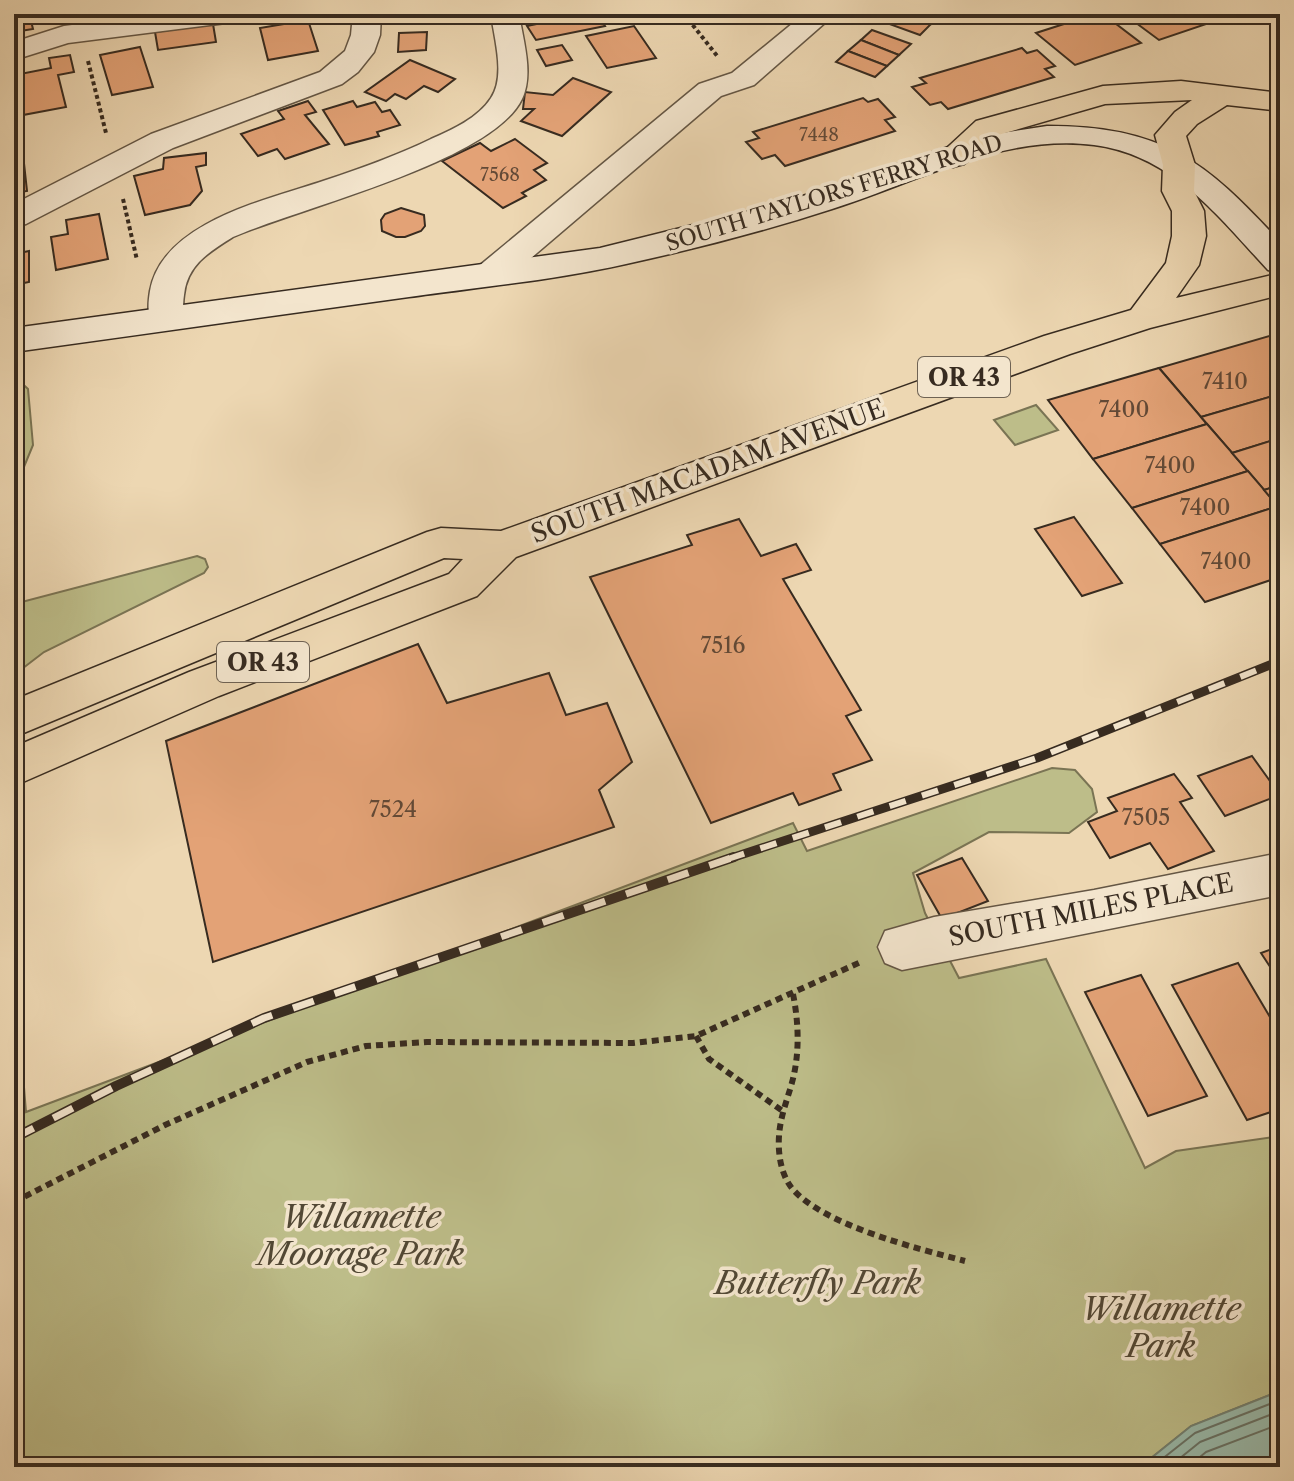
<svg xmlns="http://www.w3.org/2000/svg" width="1294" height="1481" font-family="'Libre Caslon Text',serif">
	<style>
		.green { fill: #bdbd89; stroke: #7a7454; stroke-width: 2 }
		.water { fill: #99baab; stroke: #728173; stroke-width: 2 }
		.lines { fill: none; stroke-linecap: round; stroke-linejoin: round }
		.shore { stroke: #687266; stroke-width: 2 }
		.building { fill: #e3a276; stroke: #372b20; stroke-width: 2 }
		.minor-casing { stroke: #645644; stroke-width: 3 }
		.secondary-casing { stroke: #372b20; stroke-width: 3 }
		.primary-casing { stroke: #372b20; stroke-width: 3 }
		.path-far1 { stroke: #372b20; stroke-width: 4; stroke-dasharray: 4 3; stroke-linecap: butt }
		.path { stroke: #372b20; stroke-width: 6; stroke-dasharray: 7 5; stroke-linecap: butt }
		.minor { fill: #f3e5cd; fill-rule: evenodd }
		.secondary { fill: #f3e5cd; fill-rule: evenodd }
		.primary { fill: #edd7b2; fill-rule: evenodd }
		.rail-far1-casing { stroke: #372b20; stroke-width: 9 }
		.rail-casing { stroke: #372b20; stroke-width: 10 }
		.rail-far1 { stroke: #f3e5cd; stroke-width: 6; stroke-dasharray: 17; stroke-linecap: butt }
		.rail { stroke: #f3e5cd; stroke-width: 7; stroke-dasharray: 22; stroke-linecap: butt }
		.labels { text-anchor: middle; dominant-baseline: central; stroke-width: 7; stroke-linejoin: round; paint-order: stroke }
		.far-number-label { font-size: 18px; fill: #624936 }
		.far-street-label { font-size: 22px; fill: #372b20; stroke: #f3e5cd }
		.number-label { font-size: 22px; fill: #624936 }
		.shield { fill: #f3e5cd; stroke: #6f6354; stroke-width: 2 }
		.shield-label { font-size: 24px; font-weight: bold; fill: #372b20 }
		.street-label { font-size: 26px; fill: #372b20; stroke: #f3e5cd }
		.near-park-label { font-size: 32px; font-style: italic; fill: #524835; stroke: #f3e5cd }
	</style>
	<rect width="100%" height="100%" fill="#edd7b2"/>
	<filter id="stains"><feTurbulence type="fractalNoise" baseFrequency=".0025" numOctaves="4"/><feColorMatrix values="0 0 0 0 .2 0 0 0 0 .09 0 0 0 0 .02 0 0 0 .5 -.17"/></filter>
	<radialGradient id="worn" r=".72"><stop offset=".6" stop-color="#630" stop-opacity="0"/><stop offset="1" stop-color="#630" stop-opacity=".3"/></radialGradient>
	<g class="green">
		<polygon points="14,376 28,389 33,445 14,491"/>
		<polygon points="1036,405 1058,430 1015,445 994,420"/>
		<polygon points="197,556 205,559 208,567 204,573 44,652 14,675 14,604"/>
		<polygon points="1052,768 1075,770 1092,789 1097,812 1069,833 989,832 913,873 925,913 959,978 1046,959 1145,1168 1176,1151 1280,1136 1280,1391 1191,1426 1140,1467 14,1467 14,963 26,1112 793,823 807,851"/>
	</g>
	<polygon class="water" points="1280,1391 1280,1467 1140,1467 1191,1426"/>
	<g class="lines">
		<g class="shore">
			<polyline points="1152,1467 1195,1433 1280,1400"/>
			<polyline points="1169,1467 1200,1442 1280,1411"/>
			<polyline points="1188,1467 1206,1452 1280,1424"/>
		</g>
	</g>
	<g class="building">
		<polygon points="14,14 57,14 57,16 31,21 33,29 14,32"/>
		<polygon points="403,14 459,14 459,22 402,24"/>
		<polygon points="551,14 597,14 605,26 536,40 527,26 546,22 543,17"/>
		<polygon points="889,14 903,14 931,24 920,35 881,21"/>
		<polygon points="903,14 942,14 931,24"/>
		<polygon points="1095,14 1103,14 1141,43 1075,65 1036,33"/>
		<polygon points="1124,14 1218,14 1224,18 1159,40"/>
		<polygon points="308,20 318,51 268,60 260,28"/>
		<polygon points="213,24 216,42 158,50 155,32"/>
		<polygon points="634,26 656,58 607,68 586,36"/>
		<polygon points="872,30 911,44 899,55 861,40"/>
		<polygon points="427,32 426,50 398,52 399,33"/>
		<polygon points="861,40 899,55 887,66 848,51"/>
		<polygon points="562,45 572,60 546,66 537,50"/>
		<polygon points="140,47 153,87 112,95 100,55"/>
		<polygon points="1022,48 1027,53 1037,50 1055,66 1045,69 1054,77 948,109 941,102 930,105 912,87 926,83 920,78"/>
		<polygon points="848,51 887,66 875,77 836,62"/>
		<polygon points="70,55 74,72 58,75 66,107 23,115 15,75 51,68 49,58"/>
		<polygon points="410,60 455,79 438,92 424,86 406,99 395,94 386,101 365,92"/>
		<polygon points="573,78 611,92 562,136 521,121 534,109 523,109 525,92 553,95"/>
		<polygon points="863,98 868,102 878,99 895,117 885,120 895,131 785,166 775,155 762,159 746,142 759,138 753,132"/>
		<polygon points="308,101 316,112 305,115 329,144 285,159 277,149 258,156 241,134 284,119 278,111"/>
		<polygon points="353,101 357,107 375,102 382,112 390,110 400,125 377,132 379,136 345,145 323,110"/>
		<polygon points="515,139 547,163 534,170 546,180 522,193 526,196 503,208 442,161 480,143 491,151"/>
		<polygon points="206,153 206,165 196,167 202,191 190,205 145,215 134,176 163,169 164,158"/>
		<polygon points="23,154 27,191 14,193 14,156"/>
		<polygon points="401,208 424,215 425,226 421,231 405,237 396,237 382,231 381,220 385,214"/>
		<polygon points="99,214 108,259 56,270 51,237 68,234 66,220"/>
		<polygon points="29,251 29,282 14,285 14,254"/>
		<polygon points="1280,333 1280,394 1201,417 1159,368"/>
		<polygon points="1159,368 1207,424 1093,459 1048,400"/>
		<polygon points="1280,394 1280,438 1232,453 1201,417"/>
		<polygon points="1207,424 1248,471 1132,508 1093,459"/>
		<polygon points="1280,438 1280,485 1264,490 1232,453"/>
		<polygon points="1248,471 1278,506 1160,544 1132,508"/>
		<polygon points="1280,485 1280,509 1264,490"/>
		<polygon points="1278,506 1280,577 1205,602 1160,544"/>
		<polygon points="1074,517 1122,583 1082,596 1035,529"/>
		<polygon points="739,519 761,556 796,544 811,570 783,579 861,710 846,716 872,760 833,774 841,790 799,805 793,793 711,823 590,577 692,545 687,535"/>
		<polygon points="418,644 447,703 549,673 566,715 607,703 632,762 599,790 614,827 213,962 166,741"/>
		<polygon points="1252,756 1280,795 1225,816 1198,776"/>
		<polygon points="1174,774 1192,798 1180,802 1214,851 1168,869 1150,843 1110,858 1088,822 1117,811 1108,798"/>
		<polygon points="962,858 988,901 942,919 917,875"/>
		<polygon points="1280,946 1280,982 1261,953"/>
		<polygon points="1238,963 1280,1034 1280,1109 1247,1120 1172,985"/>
		<polygon points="1141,975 1207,1096 1148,1116 1085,992"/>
	</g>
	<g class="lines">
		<g class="minor-casing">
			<g id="minor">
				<polygon points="160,14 240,14 236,20 226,23 68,43 14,60 14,42 64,26"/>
				<polygon points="353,14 381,14 380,35 374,52 358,72 342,84 173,148 26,224 14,227 14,204 151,134 320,72 345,51 351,35"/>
				<path d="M491,14H519C523,40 534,74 522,99C492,162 299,208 233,237C209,252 187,265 184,295C182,307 185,316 178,326L166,330L154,326C147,315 148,304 150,291C162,222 267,200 323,181C359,169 396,156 431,139C452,130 478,118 491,98C506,76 494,38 491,14Z"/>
				<polygon points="804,14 835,14 754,85 721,96 503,282 491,285 479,282 474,274 479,266 699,84 732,73"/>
				<polygon points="1280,853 1280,895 902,970 885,963 878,947 885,931 934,917 1094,890"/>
			</g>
		</g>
		<g class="secondary-casing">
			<path id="secondary" d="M1047,126C1162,126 1205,160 1280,242V273L1268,270C1218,216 1172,155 1094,145C1004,133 915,183 832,209C764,231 695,249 626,264C555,280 481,287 409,297C277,315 146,334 14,352V328L600,248L785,202L945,148L1002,133Z"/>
		</g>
		<g class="primary-casing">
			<polygon id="primary" points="1181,81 1280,93 1280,111 1227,105 1197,124 1186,136 1195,165 1194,191 1204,211 1206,236 1199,265 1176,298 1280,273 1280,295 1150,328 1070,354 516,557 477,596 219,696 14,786 14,747 189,672 449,574 463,559 444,558 14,737 14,700 427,532 441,528 501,531 1044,336 1131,310 1166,263 1172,236 1172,211 1162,191 1163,165 1155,135 1175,112 1192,100 1105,104 998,135 964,164 953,167 942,164 937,157 976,121 1103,86"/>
		</g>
		<g class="path-far1">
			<polyline points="684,14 718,57"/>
			<polyline points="88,61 106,133"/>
			<polyline points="123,199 137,260"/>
		</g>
		<g class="path">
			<path d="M793,994C799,1024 800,1056 791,1086C787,1100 782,1113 780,1127C777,1146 779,1171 791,1187C821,1225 919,1249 965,1261"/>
			<polyline points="696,1036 709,1059 784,1112"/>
			<polyline points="14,1202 165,1125 307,1062 366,1046 427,1042 633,1043 696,1036 863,961"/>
		</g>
		<use href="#minor" class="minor"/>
		<use href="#secondary" class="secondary"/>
		<use href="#primary" class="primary"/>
		<g class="rail-far1-casing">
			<polyline id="rail-far1" points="728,859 1037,758 1280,661"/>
		</g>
		<g class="rail-casing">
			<polyline id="rail" points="14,1138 116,1086 264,1018 734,857"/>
		</g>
		<use href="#rail-far1" class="rail-far1"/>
		<use href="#rail" class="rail"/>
	</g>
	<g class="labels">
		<g class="far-number-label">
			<text x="819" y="135">7448</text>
			<text x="500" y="175">7568</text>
		</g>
		<g class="far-street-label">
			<text transform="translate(834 193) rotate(-17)">SOUTH TAYLORS FERRY ROAD</text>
		</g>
		<g class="number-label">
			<text x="1225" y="381">7410</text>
			<text x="1124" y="409">7400</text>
			<text x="1170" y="465">7400</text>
			<text x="1205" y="507">7400</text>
			<text x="1226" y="561">7400</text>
			<text x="723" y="645">7516</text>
			<text x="393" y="809">7524</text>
			<text x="1146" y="817">7505</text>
		</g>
		<g class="shield">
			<rect x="918" y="357" width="92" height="40" rx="6"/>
			<rect x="217" y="642" width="92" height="40" rx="6"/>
		</g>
		<g class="shield-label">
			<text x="964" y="377">OR 43</text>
			<text x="263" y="662">OR 43</text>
		</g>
		<g class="street-label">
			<text transform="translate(708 471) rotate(-20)">SOUTH MACADAM AVENUE</text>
			<text transform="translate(1091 910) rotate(-11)">SOUTH MILES PLACE</text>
		</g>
		<g class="near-park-label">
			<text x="361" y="1216">Willamette<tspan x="361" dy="37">Moorage Park</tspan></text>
			<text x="818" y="1282">Butterfly Park</text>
			<text x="1161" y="1308">Willamette<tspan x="1161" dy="37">Park</tspan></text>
		</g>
	</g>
	<rect width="1294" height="1481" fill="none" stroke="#edd7b2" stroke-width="48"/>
	<rect x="16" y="16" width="1262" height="1449" fill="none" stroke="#372b20" stroke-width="4"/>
	<rect x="24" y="24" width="1246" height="1433" fill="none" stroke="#372b20" stroke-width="2"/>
	<rect width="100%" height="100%" filter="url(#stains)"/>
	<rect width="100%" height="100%" fill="url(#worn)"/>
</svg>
